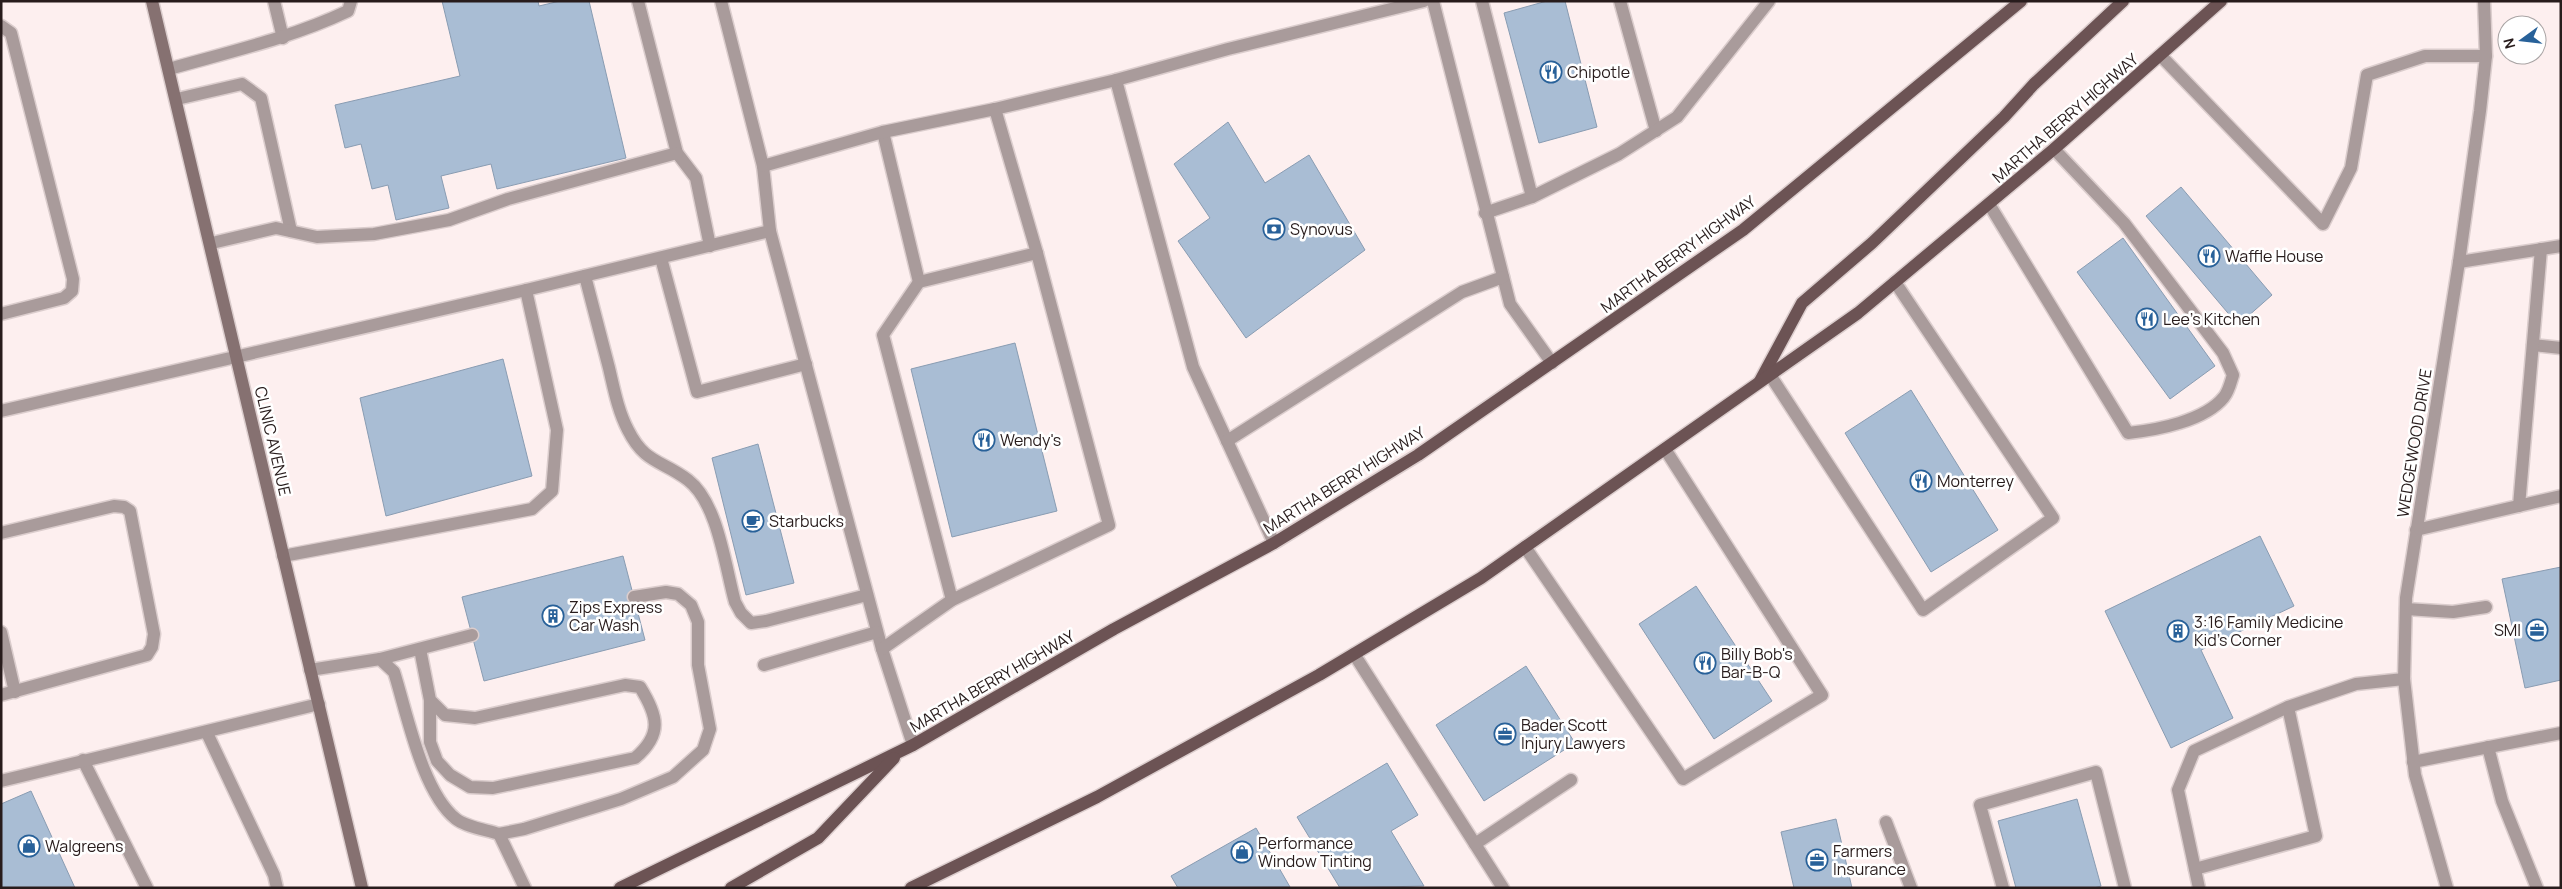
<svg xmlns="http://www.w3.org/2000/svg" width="2562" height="889" font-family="Manrope,sans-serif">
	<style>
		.building { fill: #a9bdd4; stroke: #899cb2 }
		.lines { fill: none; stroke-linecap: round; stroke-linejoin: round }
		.lane-casing { stroke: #dbcdcd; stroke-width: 15 }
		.street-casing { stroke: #dbcdcd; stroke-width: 15 }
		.secondary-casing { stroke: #dbcdcd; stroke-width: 15 }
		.primary-casing { stroke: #dbcdcd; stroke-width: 15 }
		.lane { stroke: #a99b9b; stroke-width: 12 }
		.street { stroke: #a99b9b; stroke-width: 12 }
		.secondary { stroke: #867171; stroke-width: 12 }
		.primary { stroke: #6c5354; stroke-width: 12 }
		.labels { text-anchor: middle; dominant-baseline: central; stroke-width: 5; stroke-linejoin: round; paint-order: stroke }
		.poi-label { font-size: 16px; fill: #281c1c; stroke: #fff; text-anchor: start }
		.street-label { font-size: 16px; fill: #281c1c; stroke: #fff }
	</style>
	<rect width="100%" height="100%" fill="#fdefef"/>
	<g class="building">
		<polygon points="442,1 538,1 539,6 560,1 589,1 626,158 497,189 491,164 441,176 449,208 396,220 388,185 372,189 361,144 345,148 335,105 460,76"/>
		<polygon points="1547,1 1565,1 1597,127 1539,143 1504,13"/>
		<polygon points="1228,122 1265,183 1309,155 1365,250 1246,338 1178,241 1210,218 1174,164"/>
		<polygon points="2181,187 2272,295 2238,325 2146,216"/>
		<polygon points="2123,238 2215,366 2170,399 2077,272"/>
		<polygon points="1015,343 1057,511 952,537 911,369"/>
		<polygon points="503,359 532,476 386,516 360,398"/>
		<polygon points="1911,390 1998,530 1931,572 1845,433"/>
		<polygon points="758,444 794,583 746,595 712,458"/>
		<polygon points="2260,536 2294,606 2201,650 2233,718 2171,748 2105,611"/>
		<polygon points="623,556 645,640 484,681 462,597"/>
		<polygon points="2561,567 2561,680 2525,688 2502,579"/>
		<polygon points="1696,586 1772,701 1714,739 1639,624"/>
		<polygon points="1526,666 1575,743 1484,801 1436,725"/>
		<polygon points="1387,763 1418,815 1391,831 1424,886 1340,888 1297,817"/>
		<polygon points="31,791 75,888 1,888 1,804"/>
		<polygon points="2077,799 2101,886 2094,888 2016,888 1998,821"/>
		<polygon points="1836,819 1852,888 1794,888 1781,832"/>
		<polygon points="1256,828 1290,887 1178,888 1171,876"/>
	</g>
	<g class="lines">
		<g class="lane-casing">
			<g id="lane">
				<polyline points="274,1 283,38"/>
				<polyline points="638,1 677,153 696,178 710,246"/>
				<polyline points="721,1 763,166 770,231 882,649 913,745"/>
				<polyline points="1433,1 1510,304 1552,363"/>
				<polyline points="1482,1 1532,197"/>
				<polyline points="1620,1 1656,131"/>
				<polyline points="1,26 11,33 73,279 72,291 64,298 1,314"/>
				<polyline points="2161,56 2323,224 2351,168 2367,75 2425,56 2486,56"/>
				<path d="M169,69C229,52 291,38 348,11L351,1"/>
				<polyline points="1116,80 1193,367 1274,543"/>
				<polyline points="177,99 242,84 261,98 291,231"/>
				<polyline points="883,132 919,282"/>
				<polyline points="763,166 883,132 995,109 1116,80 1228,49 1424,1"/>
				<path d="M1989,204L2128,433C2157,430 2205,421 2224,397C2229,391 2231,381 2233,375L2223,353L2124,223L2054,149"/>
				<polyline points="1485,213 1532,197 1619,154 1677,117 1769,1"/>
				<polyline points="212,243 276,228 317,237 374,234 449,220 508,199 677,153"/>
				<polyline points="661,258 697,392 806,364"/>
				<polyline points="2459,262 2561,246"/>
				<path d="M585,276C593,307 601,338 609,368C614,389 618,411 628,430C645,464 662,460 688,480C718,503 725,566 735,602L741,613L751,623L766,621L867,595"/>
				<polyline points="2533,345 2561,348"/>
				<polyline points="1770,375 1923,610 2053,518 1895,282"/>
				<polyline points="1,411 526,290 770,231"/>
				<polyline points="1227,441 1462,292 1503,277"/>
				<polyline points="2519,506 2541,249"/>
				<polyline points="2416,530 2561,496"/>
				<polyline points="1,533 114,506 124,507 130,511 154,634 152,647 147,655 1,695"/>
				<polyline points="1525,547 1683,779 1822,695 1665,449"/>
				<polyline points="283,556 532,509 552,491 557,430 526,290"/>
				<polyline points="952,600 883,335 919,282 1037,253"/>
				<polyline points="2406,609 2453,612 2486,607"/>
				<polyline points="1,632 15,692"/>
				<path d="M420,649L430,700V742L437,761L450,775L470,787L493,788L635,758C663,734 658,716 640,687L625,685L475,718L445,715L430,700"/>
				<polyline points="882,649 952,600 1109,525 1037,253 995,109"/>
				<polyline points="1354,654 1503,888"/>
				<polyline points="380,659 472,635"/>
				<polyline points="764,665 877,632"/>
				<path d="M310,670L380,659L394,672C407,713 422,792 456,819C466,827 487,830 499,834L525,888"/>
				<polyline points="207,733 274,875 277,888"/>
				<polyline points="2488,747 2502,801 2537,888"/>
				<polyline points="83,760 147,888"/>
				<polyline points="2413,762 2561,733"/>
				<polyline points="1,781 319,704"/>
				<polyline points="1886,822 1911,888"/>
				<polyline points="499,834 524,829 621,799 673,777 703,750 710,729 698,665 698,622 691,605 678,594 666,592 634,597"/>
				<polyline points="1475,844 1571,780"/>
				<polyline points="2195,869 2316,836 2288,707"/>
				<polyline points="2003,888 1980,805 2096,772 2125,888"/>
				<polyline points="2199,888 2178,790 2194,751 2288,707 2356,684 2404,679"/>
			</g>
		</g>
		<g class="street-casing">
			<polyline id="street" points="2447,888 2415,775 2404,679 2406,598 2459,262 2480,111 2486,56 2484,1"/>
		</g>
		<g class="secondary-casing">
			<path id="secondary" d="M152,1C224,296 292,592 362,888"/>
		</g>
		<g class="primary-casing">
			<g id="primary">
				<polyline points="1760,381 1802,303 1872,243 2004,117 2034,84 2123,1"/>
				<polyline points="620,888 913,745 1114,629 1274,543 1418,455 1743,230 2021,1"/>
				<polyline points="731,888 818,838 894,758"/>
				<polyline points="911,888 1097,797 1319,675 1481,578 1858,313 2054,149 2221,1"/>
			</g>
		</g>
		<use href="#lane" class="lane"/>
		<use href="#street" class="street"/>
		<use href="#secondary" class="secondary"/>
		<use href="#primary" class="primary"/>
	</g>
	<defs>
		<g id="restaurant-ring" transform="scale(1.125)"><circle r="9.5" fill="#fff" stroke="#286199" stroke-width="1.5"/><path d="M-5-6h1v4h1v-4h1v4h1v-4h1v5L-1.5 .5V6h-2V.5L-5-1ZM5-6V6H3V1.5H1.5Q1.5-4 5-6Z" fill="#286199"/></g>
		<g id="bank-ring" transform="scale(1.125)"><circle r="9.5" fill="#fff" stroke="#286199" stroke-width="1.5"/><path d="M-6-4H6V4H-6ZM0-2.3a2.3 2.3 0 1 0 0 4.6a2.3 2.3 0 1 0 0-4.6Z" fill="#286199"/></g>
		<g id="cafe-ring" transform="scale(1.125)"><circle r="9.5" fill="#fff" stroke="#286199" stroke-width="1.5"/><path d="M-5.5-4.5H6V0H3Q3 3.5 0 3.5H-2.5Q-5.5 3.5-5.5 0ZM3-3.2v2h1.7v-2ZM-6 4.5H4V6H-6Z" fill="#286199"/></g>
		<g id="building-ring" transform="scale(1.125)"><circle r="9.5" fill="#fff" stroke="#286199" stroke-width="1.5"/><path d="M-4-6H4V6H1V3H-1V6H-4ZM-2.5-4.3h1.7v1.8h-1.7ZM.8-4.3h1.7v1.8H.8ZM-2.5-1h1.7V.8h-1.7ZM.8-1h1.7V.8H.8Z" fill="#286199"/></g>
		<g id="office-ring" transform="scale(1.125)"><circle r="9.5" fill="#fff" stroke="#286199" stroke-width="1.5"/><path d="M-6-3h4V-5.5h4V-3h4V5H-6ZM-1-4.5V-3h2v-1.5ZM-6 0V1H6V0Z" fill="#286199"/></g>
		<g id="shop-ring" transform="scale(1.125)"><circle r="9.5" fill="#fff" stroke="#286199" stroke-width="1.5"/><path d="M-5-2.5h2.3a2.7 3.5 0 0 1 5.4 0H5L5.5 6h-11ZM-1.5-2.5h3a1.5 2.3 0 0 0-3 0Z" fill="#286199"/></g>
	</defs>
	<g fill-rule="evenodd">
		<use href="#restaurant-ring" x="1551" y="72"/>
		<use href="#bank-ring" x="1274" y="229"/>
		<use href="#restaurant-ring" x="2209" y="256"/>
		<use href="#restaurant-ring" x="2147" y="319"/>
		<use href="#restaurant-ring" x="984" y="440"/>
		<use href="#restaurant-ring" x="1921" y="481"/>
		<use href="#cafe-ring" x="753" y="521"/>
		<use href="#building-ring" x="553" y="616"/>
		<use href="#office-ring" x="2537" y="630"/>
		<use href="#building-ring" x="2178" y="631"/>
		<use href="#restaurant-ring" x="1705" y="663"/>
		<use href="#office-ring" x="1505" y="734"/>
		<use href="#shop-ring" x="29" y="846"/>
		<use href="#shop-ring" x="1242" y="852"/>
		<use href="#office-ring" x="1817" y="860"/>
	</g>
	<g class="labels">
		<g class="poi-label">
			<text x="1567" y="72">Chipotle</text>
			<text x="1290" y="229">Synovus</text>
			<text x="2225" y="256">Waffle House</text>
			<text x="2163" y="319">Lee's Kitchen</text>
			<text x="1000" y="440">Wendy's</text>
			<text x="1937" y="481">Monterrey</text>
			<text x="769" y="521">Starbucks</text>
			<text x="569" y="607">Zips Express<tspan x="569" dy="18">Car Wash</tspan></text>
			<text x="2194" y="622">3:16 Family Medicine<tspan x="2194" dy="18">Kid's Corner</tspan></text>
			<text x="2521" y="630" text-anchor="end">SMI</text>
			<text x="1721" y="654">Billy Bob's<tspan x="1721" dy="18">Bar-B-Q</tspan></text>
			<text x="1521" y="725">Bader Scott<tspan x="1521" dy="18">Injury Lawyers</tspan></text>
			<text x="1258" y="843">Performance<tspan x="1258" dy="18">Window Tinting</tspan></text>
			<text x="45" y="846">Walgreens</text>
			<text x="1833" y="851">Farmers<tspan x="1833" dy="18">Insurance</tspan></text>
		</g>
		<g class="street-label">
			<text transform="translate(2065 118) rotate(-41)">MARTHA BERRY HIGHWAY</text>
			<text transform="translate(1678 254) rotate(-36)">MARTHA BERRY HIGHWAY</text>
			<text transform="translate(273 441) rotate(77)">CLINIC AVENUE</text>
			<text transform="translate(2414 443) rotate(-81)">WEDGEWOOD DRIVE</text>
			<text transform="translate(1344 480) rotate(-32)">MARTHA BERRY HIGHWAY</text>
			<text transform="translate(992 681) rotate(-30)">MARTHA BERRY HIGHWAY</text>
		</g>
	</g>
	<rect width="2562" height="889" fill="none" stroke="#281c1c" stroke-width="5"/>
	<g transform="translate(2522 40) rotate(255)"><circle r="24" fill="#ffffff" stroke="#a9a4a4"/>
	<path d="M0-4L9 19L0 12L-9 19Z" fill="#286199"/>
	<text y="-8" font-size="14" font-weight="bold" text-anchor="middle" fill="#281c1c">N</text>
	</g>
</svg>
